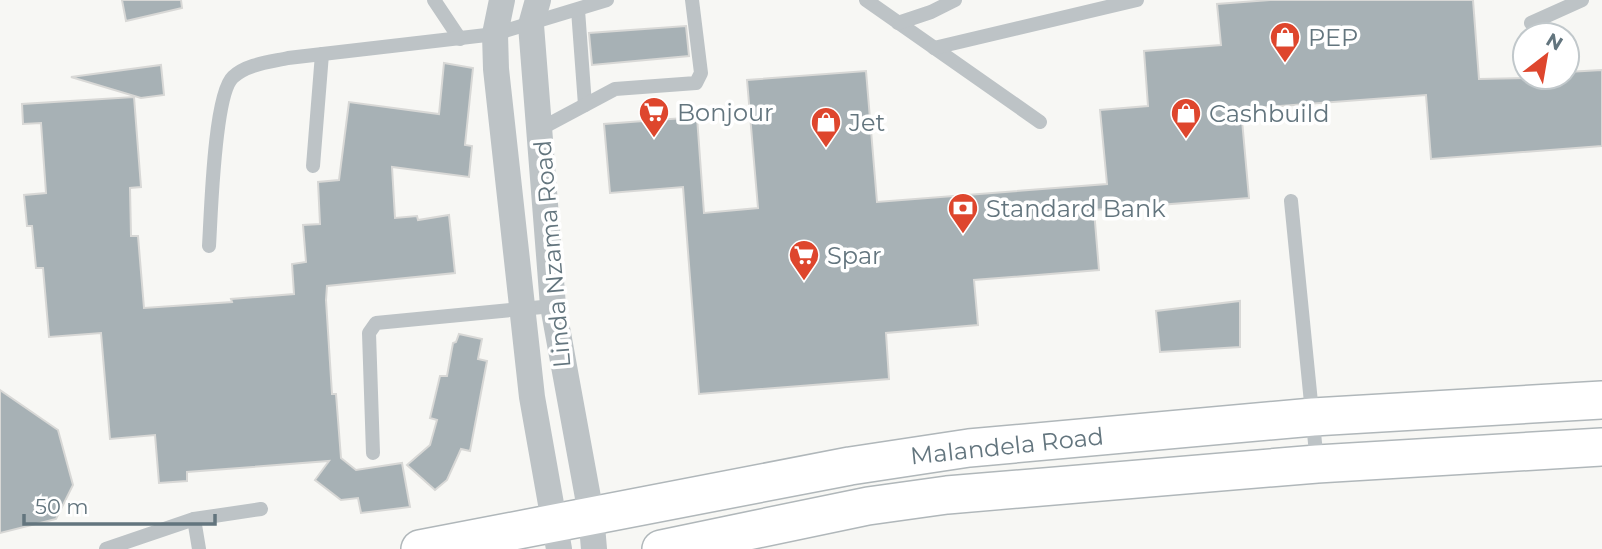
<svg xmlns="http://www.w3.org/2000/svg" width="1602" height="549" font-family="Montserrat,sans-serif">
	<style>
		.building { fill: #a7b1b5; stroke: #d8d8d6; stroke-width: 2 }
		.lines { fill: none; stroke-linecap: round; stroke-linejoin: round }
		.secondary-casing { stroke: #b0b7ba; stroke-width: 40 }
		.lane { stroke: #bdc3c6; stroke-width: 14 }
		.street { stroke: #bdc3c6; stroke-width: 26 }
		.secondary { stroke: #fff; stroke-width: 37 }
		.labels { text-anchor: middle; dominant-baseline: central; stroke-width: 7; stroke-linejoin: round; paint-order: stroke }
		.poi-label { font-size: 24px; fill: #63757e; stroke: #fff; text-anchor: start }
		.street-label { font-size: 24px; fill: #63757e; stroke: #fff }
	</style>
	<rect width="100%" height="100%" fill="#f7f7f4"/>
	<g class="building">
		<polygon points="122,0 181,0 182,8 126,21"/>
		<polygon points="1270,0 1473,0 1479,79 1567,77 1567,72 1602,70 1602,146 1431,159 1426,95 1241,109 1249,198 1094,210 1099,270 974,280 978,325 886,333 889,379 699,394 683,187 610,193 604,124 697,117 704,213 758,208 747,80 866,71 877,202 1107,184 1100,110 1148,106 1144,51 1221,45 1217,4"/>
		<polygon points="686,26 689,56 592,65 589,33"/>
		<polygon points="444,63 473,68 465,145 472,146 469,177 392,167 395,218 417,216 418,220 449,215 455,273 327,286 326,300 332,394 336,394 341,458 356,470 402,463 410,507 361,513 358,498 341,500 315,480 329,461 187,472 187,481 159,483 155,435 110,439 101,333 49,337 43,268 36,268 32,226 27,226 24,195 46,193 41,123 23,124 22,104 134,97 141,187 130,188 131,236 138,236 144,308 232,302 231,299 294,294 292,264 306,262 303,225 320,224 318,182 339,180 349,102 439,114"/>
		<polygon points="161,65 164,95 141,98 71,77"/>
		<polygon points="1240,301 1240,347 1160,352 1156,311"/>
		<polygon points="459,334 482,339 478,359 487,361 470,451 461,449 447,480 435,490 407,465 430,445 437,420 430,418 440,376 447,376 453,343 456,342"/>
		<polygon points="0,390 58,430 73,485 56,519 0,533"/>
	</g>
	<g class="lines">
		<g class="secondary-casing">
			<g id="secondary">
				<polyline points="420,549 850,466 969,448 1313,417 1602,400"/>
				<polyline points="661,549 868,506 947,495 1317,464 1602,447"/>
			</g>
		</g>
		<g class="lane">
			<polyline points="434,0 460,39"/>
			<polyline points="866,0 1040,122"/>
			<polyline points="578,10 585,105"/>
			<polyline points="898,23 931,12 955,0"/>
			<polyline points="1531,23 1582,0"/>
			<polyline points="934,48 1137,0"/>
			<polyline points="540,129 615,89 696,83 701,73 692,0"/>
			<polyline points="313,166 322,54"/>
			<polyline points="1291,201 1317,463"/>
			<path d="M209,246C211,215 214,94 233,77C247,64 270,62 288,58L495,34L607,0"/>
			<polyline points="373,453 369,333 376,323 553,306"/>
			<polyline points="194,519 261,509"/>
			<polyline points="106,549 194,519 199,549"/>
		</g>
		<g class="street">
			<polyline points="502,0 495,34 496,69 532,397 559,549"/>
			<polyline points="538,0 531,25 553,306 591,514 594,549"/>
		</g>
		<use href="#secondary" class="secondary"/>
	</g>
	<defs>
		<g id="shop-pin" transform="scale(1.575)"><path d="M0 17L-7.5 6A9.5 9.5 0 1 1 7.5 6Z" fill="#de462d" stroke="#fff"/><path d="M-5-2.5h2.3a2.7 3.5 0 0 1 5.4 0H5L5.5 6h-11ZM-1.5-2.5h3a1.5 2.3 0 0 0-3 0Z" fill="#fff"/></g>
		<g id="supermarket-pin" transform="scale(1.575)"><path d="M0 17L-7.5 6A9.5 9.5 0 1 1 7.5 6Z" fill="#de462d" stroke="#fff"/><path d="M-6-5.5h2.5l.6 2H6L4.5 2H-2.5L-4.4-4H-6ZM-1.5 3.2a1.3 1.3 0 1 0 .1 0ZM3 3.2a1.3 1.3 0 1 0 .1 0Z" fill="#fff"/></g>
		<g id="bank-pin" transform="scale(1.575)"><path d="M0 17L-7.5 6A9.5 9.5 0 1 1 7.5 6Z" fill="#de462d" stroke="#fff"/><path d="M-6-4H6V4H-6ZM0-2.3a2.3 2.3 0 1 0 0 4.6a2.3 2.3 0 1 0 0-4.6Z" fill="#fff"/></g>
	</defs>
	<g fill-rule="evenodd">
		<use href="#shop-pin" x="1285" y="37"/>
		<use href="#supermarket-pin" x="654" y="112"/>
		<use href="#shop-pin" x="1186" y="113"/>
		<use href="#shop-pin" x="826" y="122"/>
		<use href="#bank-pin" x="963" y="208"/>
		<use href="#supermarket-pin" x="804" y="255"/>
	</g>
	<g class="labels">
		<g class="poi-label">
			<text x="1308" y="37">PEP</text>
			<text x="677" y="112">Bonjour</text>
			<text x="1209" y="113">Cashbuild</text>
			<text x="849" y="122">Jet</text>
			<text x="986" y="208">Standard Bank</text>
			<text x="827" y="255">Spar</text>
		</g>
		<g class="street-label">
			<text transform="translate(552 254) rotate(-95)">Linda Nzama Road</text>
			<text transform="translate(1007 446) rotate(-6)">Malandela Road</text>
		</g>
	</g>
	<g transform="translate(1546 56) rotate(31)"><circle r="33" fill="#ffffff" stroke="#c1c8cb" stroke-width="2"/>
	<path d="M0-5L12 26L0 18L-12 26Z" fill="#de462d"/>
	<text y="-10" font-size="19" font-weight="bold" text-anchor="middle" fill="#63757e">N</text>
	</g>
	<path d="M24 514v10h191v-10" fill="none" stroke="#63757e" stroke-width="3.5"/>
	<text x="35" y="514" font-size="21" fill="#63757e" stroke="#ffffff" stroke-width="5" paint-order="stroke">50 m</text>
</svg>
